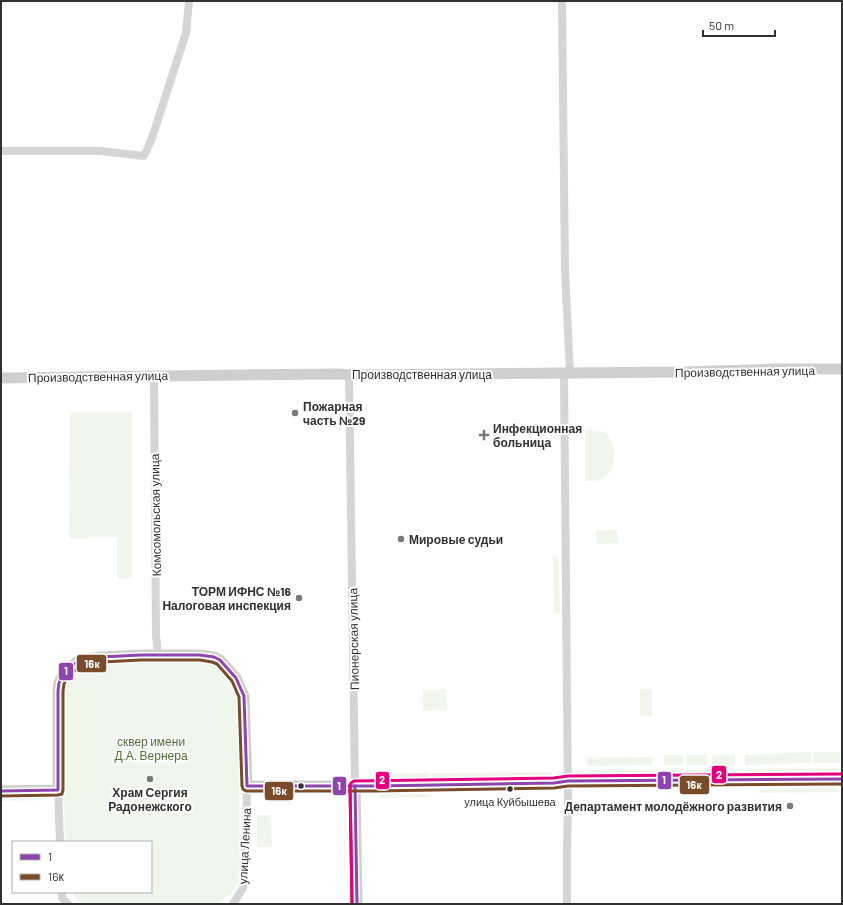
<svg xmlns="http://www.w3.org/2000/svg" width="843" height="905" font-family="Barlow,sans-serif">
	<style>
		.green { fill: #f1f6ed }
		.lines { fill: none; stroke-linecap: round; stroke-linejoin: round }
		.street { stroke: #d5d5d5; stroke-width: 8 }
		.secondary { stroke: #cfcfcf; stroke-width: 11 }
		.bus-1-casing { stroke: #fff; stroke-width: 6 }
		.bus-2-casing { stroke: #fff; stroke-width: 6 }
		.bus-3-casing { stroke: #fff; stroke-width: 6 }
		.bus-1 { stroke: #8e44ad; stroke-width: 3 }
		.bus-2 { stroke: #7a4b2a; stroke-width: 3 }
		.bus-3 { stroke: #e5007d; stroke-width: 3 }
		.poi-dot { fill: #797979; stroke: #fff; stroke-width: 1.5 }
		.bus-dot { fill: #313131; stroke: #fff; stroke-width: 1.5 }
		.labels { text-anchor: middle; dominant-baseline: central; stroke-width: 4; stroke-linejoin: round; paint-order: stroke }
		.bus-label { font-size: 11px; fill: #313131; stroke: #fff }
		.street-label { font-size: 12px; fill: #313131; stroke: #fff }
		.poi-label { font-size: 12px; font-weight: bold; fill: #313131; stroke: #fff; text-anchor: start }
		.park-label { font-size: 12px; fill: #4f7139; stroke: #fff }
		.line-badge { stroke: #fff; stroke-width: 1.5 }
		.badge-label { font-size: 11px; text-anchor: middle; font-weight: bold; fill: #fff }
	</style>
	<rect width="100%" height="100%" fill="#fff"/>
	<g class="green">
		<polygon points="70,412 132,412 132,578 117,579 117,537 69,539"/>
		<path d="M590,430C595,430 600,430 605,433C618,442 617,466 606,476C600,481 593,481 585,481V431Z"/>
		<polygon points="617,530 618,543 597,544 596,531"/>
		<polygon points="553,556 556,556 558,559 559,561 560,613 554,614"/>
		<path d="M164,660L208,661L219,666L226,672L238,692L240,877C236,891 228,897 216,904H83L76,898L71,892H151V842H65L62,692L64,686L68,676L78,667L105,661Z"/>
		<polygon points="446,689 447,710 423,711 423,690"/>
		<rect x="640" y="689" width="12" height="27"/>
		<polygon points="811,752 811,763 745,765 745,755"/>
		<rect x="814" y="752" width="26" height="11"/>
		<polygon points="735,754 735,765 712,765 712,755"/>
		<rect x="664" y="755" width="19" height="10"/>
		<rect x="687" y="755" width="20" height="10"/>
		<polygon points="652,757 652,765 587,766 587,758"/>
		<polygon points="840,768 837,772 746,773 745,771 748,769"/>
		<polygon points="587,770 655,770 652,775 587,776"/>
		<polygon points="661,770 738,770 737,773 734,774 671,775 663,775 661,773"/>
		<polygon points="552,772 552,775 432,777 432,773"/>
		<polygon points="428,773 428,778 377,779 377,774"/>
		<polygon points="833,787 838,790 840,792 758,793 762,789"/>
		<polygon points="380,794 428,794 431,797 380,798"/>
		<polygon points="1,795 40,795 45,800 1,801"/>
		<polygon points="257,815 271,815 272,847 257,847"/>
	</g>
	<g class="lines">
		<g class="street">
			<polyline points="562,1 565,270 570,373"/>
			<polyline points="1,151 101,151 144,156 152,138 186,33 189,1"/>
			<polyline points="564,373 568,803 567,850 567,904"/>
			<polyline points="154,375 156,635 158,655"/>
			<polyline points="349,375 355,786"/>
			<polyline points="58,790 60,842"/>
			<polyline points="62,892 62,898 68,904"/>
			<polyline points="233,904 243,888 246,840 247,786"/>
		</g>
		<g class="secondary">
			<polyline points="1,378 241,375 338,374 356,375 684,372 777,369 842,369"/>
			<polyline points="355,786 357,904"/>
			<polyline points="1,791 58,790 58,691 59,683 63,674 77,662 89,659 101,657 141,655 200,655 214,657 220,660 236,678 244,696 247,786 375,786 554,783 568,781 842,779"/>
		</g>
		<g class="bus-1-casing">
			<g id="bus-1">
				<polyline points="355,786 357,904"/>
				<polyline points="1,791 58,790 58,691 59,683 63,674 77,662 89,659 101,657 141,655 200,655 214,657 220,660 236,678 244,696 247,786 375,786 554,783 568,781 842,779"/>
			</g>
		</g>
		<g class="bus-2-casing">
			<g id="bus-2">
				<polyline points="350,786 352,904"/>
				<polyline points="1,796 58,795 62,794 63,790 63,691 64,684 67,677 79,667 90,664 102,662 141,660 200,660 212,662 217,664 232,681 239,697 242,786 243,789 246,791 375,791 554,788 568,786 842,784"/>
			</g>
		</g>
		<g class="bus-3-casing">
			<polyline id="bus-3" points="352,904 350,786 351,783 354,781 554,778 568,776 842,774"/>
		</g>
		<use href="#bus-1" class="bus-1"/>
		<use href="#bus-2" class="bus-2"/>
		<use href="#bus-3" class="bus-3"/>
	</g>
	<g class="poi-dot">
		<circle cx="295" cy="413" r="4"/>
		<path d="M482 429h4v4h4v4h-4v4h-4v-4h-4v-4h4z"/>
		<circle cx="401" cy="539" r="4"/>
		<circle cx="299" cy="598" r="4"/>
		<circle cx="150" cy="779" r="4"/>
		<circle cx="790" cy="806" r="4"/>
	</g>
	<g class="bus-dot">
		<circle cx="301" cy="786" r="3.5"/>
		<circle cx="510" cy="789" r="3.5"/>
	</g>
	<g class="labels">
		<g class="bus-label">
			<text x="510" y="801">улица Куйбышева</text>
		</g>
		<g class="street-label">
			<text transform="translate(745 371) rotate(-1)">Производственная улица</text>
			<text x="422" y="374">Производственная улица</text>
			<text transform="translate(98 376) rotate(-1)">Производственная улица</text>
			<text transform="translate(155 515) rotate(-91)">Комсомольская улица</text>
			<text transform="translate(353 639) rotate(-91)">Пионерская улица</text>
			<text transform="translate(244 846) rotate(-87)">улица Ленина</text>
		</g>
		<g class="poi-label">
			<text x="303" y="406">Пожарная<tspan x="303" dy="14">часть №29</tspan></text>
			<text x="493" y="428">Инфекционная<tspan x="493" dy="14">больница</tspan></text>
			<text x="409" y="539">Мировые судьи</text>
			<text x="291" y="591" text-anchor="end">ТОРМ ИФНС №16<tspan x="291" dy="14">Налоговая инспекция</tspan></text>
			<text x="150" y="792" text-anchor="middle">Храм Сергия<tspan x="150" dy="14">Радонежского</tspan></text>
			<text x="782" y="806" text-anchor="end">Департамент молодёжного развития</text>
		</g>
		<g class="park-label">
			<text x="151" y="741">сквер имени<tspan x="151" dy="14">Д.А. Вернера</tspan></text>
		</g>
	</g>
	<g class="line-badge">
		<rect x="76" y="654" width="31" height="19" rx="4" fill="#7a4b2a"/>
		<rect x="58" y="662" width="16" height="19" rx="4" fill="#8e44ad"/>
		<rect x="711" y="765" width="16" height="19" rx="4" fill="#e5007d"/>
		<rect x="657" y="771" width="15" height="19" rx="4" fill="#8e44ad"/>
		<rect x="375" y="771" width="15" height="19" rx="4" fill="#e5007d"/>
		<rect x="679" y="775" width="31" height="20" rx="4" fill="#7a4b2a"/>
		<rect x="332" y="776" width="15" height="20" rx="4" fill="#8e44ad"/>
		<rect x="264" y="781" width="30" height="20" rx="4" fill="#7a4b2a"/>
	</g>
	<g class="badge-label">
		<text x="92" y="668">16к</text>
		<text x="66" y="675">1</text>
		<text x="719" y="779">2</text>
		<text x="664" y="784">1</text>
		<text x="382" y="784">2</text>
		<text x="694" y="789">16к</text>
		<text x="339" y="790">1</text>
		<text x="279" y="795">16к</text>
	</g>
	<rect width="843" height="905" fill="none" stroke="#313131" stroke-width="4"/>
	<rect x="12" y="841" width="140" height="52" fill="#ffffff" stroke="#adadad"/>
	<rect x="20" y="854" width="20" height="6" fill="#8e44ad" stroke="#adadad"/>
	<text x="48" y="861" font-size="12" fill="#313131">1</text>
	<rect x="20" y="874" width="20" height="6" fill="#7a4b2a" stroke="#adadad"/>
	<text x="48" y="881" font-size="12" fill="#313131">16к</text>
	<path d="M703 30v6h72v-6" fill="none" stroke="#313131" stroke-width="2"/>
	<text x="709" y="30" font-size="12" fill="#313131" stroke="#ffffff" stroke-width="3" paint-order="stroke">50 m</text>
</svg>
